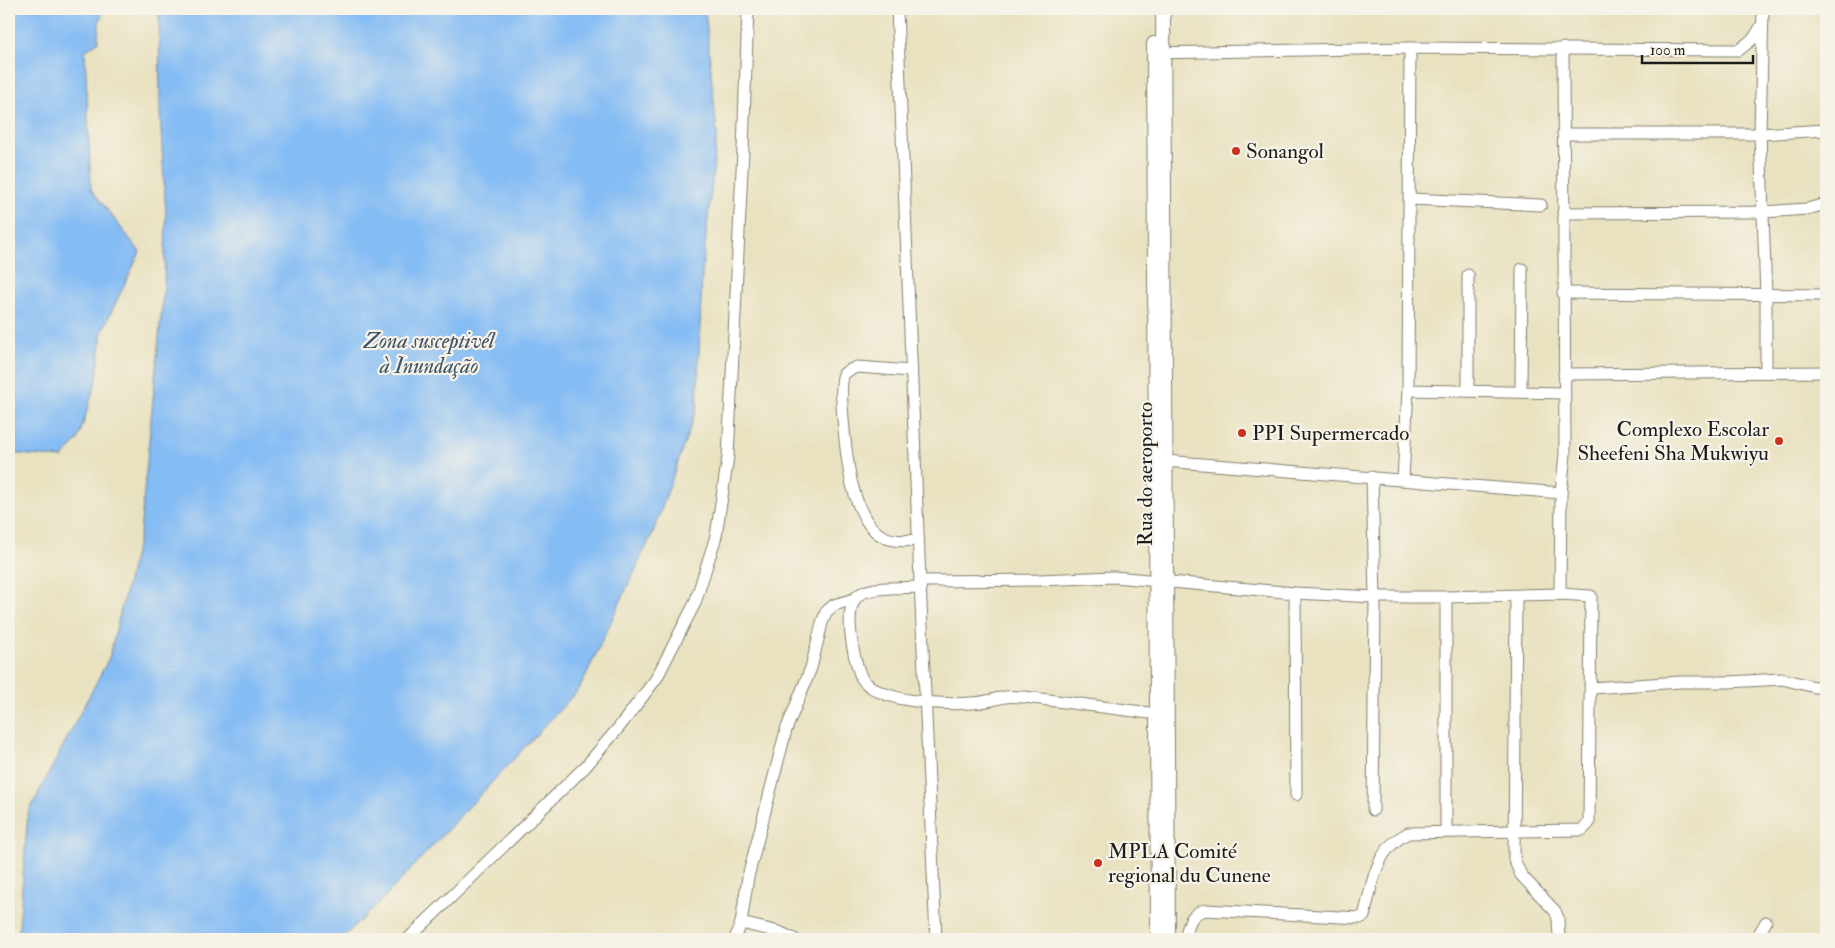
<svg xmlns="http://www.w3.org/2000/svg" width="1835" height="948" font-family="'IM FELL Double Pica',serif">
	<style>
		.water { fill: #84bcf4; stroke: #506c88 }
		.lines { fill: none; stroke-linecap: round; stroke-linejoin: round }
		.minor-casing { stroke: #827f6e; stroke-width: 13 }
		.major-casing { stroke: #827f6e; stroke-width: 16 }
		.minor { stroke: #fff; stroke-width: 11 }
		.major { stroke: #fff; stroke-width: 14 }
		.poi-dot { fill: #c8321e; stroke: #f7f3e8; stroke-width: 2 }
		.labels { text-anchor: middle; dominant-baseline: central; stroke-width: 4.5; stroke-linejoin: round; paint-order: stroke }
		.poi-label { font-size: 21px; fill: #1c1c1c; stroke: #f7f3e8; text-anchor: start }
		.street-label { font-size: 21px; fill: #1c1c1c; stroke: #f7f3e8 }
		.water-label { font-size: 22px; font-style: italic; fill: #405468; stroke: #f7f3e8 }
	</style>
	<rect width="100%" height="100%" fill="#f7f3e8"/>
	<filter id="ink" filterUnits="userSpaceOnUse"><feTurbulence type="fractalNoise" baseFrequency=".02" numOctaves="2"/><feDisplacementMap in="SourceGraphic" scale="10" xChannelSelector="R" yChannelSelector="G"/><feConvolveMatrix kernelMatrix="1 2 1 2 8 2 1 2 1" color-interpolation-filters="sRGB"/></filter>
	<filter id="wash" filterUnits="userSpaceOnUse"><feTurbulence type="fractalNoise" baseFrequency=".0096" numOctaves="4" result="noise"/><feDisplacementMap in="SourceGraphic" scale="20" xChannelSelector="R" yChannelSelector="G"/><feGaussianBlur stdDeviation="1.12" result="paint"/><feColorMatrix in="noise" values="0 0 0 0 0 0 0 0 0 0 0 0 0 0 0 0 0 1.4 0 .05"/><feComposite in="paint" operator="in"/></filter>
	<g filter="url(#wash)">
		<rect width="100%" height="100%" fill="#e9e2c1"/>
		<g class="water">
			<polygon points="9,9 104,9 99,23 98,42 85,51 91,189 140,252 102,331 97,379 78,440 62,458 9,453"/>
			<polygon points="159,9 705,9 717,134 702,274 697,408 654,530 580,688 380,902 341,939 18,939 28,813 109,658 140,533 164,285 166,216 160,113"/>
		</g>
	</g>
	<g filter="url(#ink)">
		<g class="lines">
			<g class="minor-casing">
				<g id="minor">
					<polyline points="897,9 920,581 936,939"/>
					<polyline points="1763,9 1760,134 1766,295 1766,372"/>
					<polyline points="1155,53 1410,48 1739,50 1754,38 1762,25"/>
					<polyline points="1563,134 1760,134 1826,130"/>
					<polyline points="1410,199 1541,205"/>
					<polyline points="1563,213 1763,212 1807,209 1826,204"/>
					<polyline points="1563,293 1826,295"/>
					<path d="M911,371L857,367C853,369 847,370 844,374C837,387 848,472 853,488C857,503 863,520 875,531C889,543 902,541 918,540"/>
					<polyline points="1564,374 1826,372"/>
					<polyline points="1408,390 1564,393"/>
					<polyline points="1468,390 1468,275"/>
					<polyline points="1521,391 1522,269"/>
					<polyline points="1165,461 1561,493"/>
					<polyline points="1372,477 1375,597 1373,810"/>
					<polyline points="1403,479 1408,390 1410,48"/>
					<path d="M920,581L1039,580L1114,577L1295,593L1375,597H1446L1560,594L1591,596L1589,823L1582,830L1408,833C1374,850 1373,883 1364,916L1360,918L1205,910C1190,913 1188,926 1185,939"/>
					<path d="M920,587C904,588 876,586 862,593C840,603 854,659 861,677C877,703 943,705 971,703C983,703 994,699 1005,697C1012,696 1018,697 1025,697L1157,714"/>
					<polyline points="1295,593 1296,795"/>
					<polyline points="1560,594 1561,493 1565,454 1563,48"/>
					<polyline points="1516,596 1514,859 1521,875 1555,911 1558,918 1559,939"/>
					<polyline points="1591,688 1680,682 1729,682 1782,679 1815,687 1826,688"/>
					<polyline points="1446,831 1446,597"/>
					<polyline points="741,923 779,932 794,939"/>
					<polyline points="408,939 586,766 620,726 656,679 695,603 716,536 728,457 743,150 748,9"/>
					<polyline points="735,939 741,923 748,877 786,730 811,668 822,623 826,612 834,605 854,599"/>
					<polyline points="1756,939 1766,922"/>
				</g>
			</g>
			<g class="major-casing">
				<g id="major">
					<polyline points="1163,9 1168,939"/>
					<polyline points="1154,44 1158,939"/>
				</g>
			</g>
			<use href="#minor" class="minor"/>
			<use href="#major" class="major"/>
		</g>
	</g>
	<g class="poi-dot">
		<circle cx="1236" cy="151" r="5"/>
		<circle cx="1242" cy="433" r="5"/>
		<circle cx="1779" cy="441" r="5"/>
		<circle cx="1098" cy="863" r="5"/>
	</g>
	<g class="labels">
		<g class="poi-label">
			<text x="1246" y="151">Sonangol</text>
			<text x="1769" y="429" text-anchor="end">Complexo Escolar<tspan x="1769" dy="24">Sheefeni Sha Mukwiyu</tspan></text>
			<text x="1252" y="433">PPI Supermercado</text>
			<text x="1108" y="851">MPLA Comité<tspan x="1108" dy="24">regional du Cunene</tspan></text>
		</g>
		<g class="street-label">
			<text transform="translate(1145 474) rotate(-90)">Rua do aeroporto</text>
		</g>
		<g class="water-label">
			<text x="429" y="341">Zona susceptivél<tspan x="429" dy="25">à Inundação</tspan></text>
		</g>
	</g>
	<rect width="1835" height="948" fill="none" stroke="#f7f3e8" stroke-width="30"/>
	<path d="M1642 55v8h111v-8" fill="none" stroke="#1c1c1c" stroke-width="2.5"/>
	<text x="1650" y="55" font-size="15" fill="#1c1c1c" stroke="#f7f3e8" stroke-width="4" paint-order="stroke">100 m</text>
</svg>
